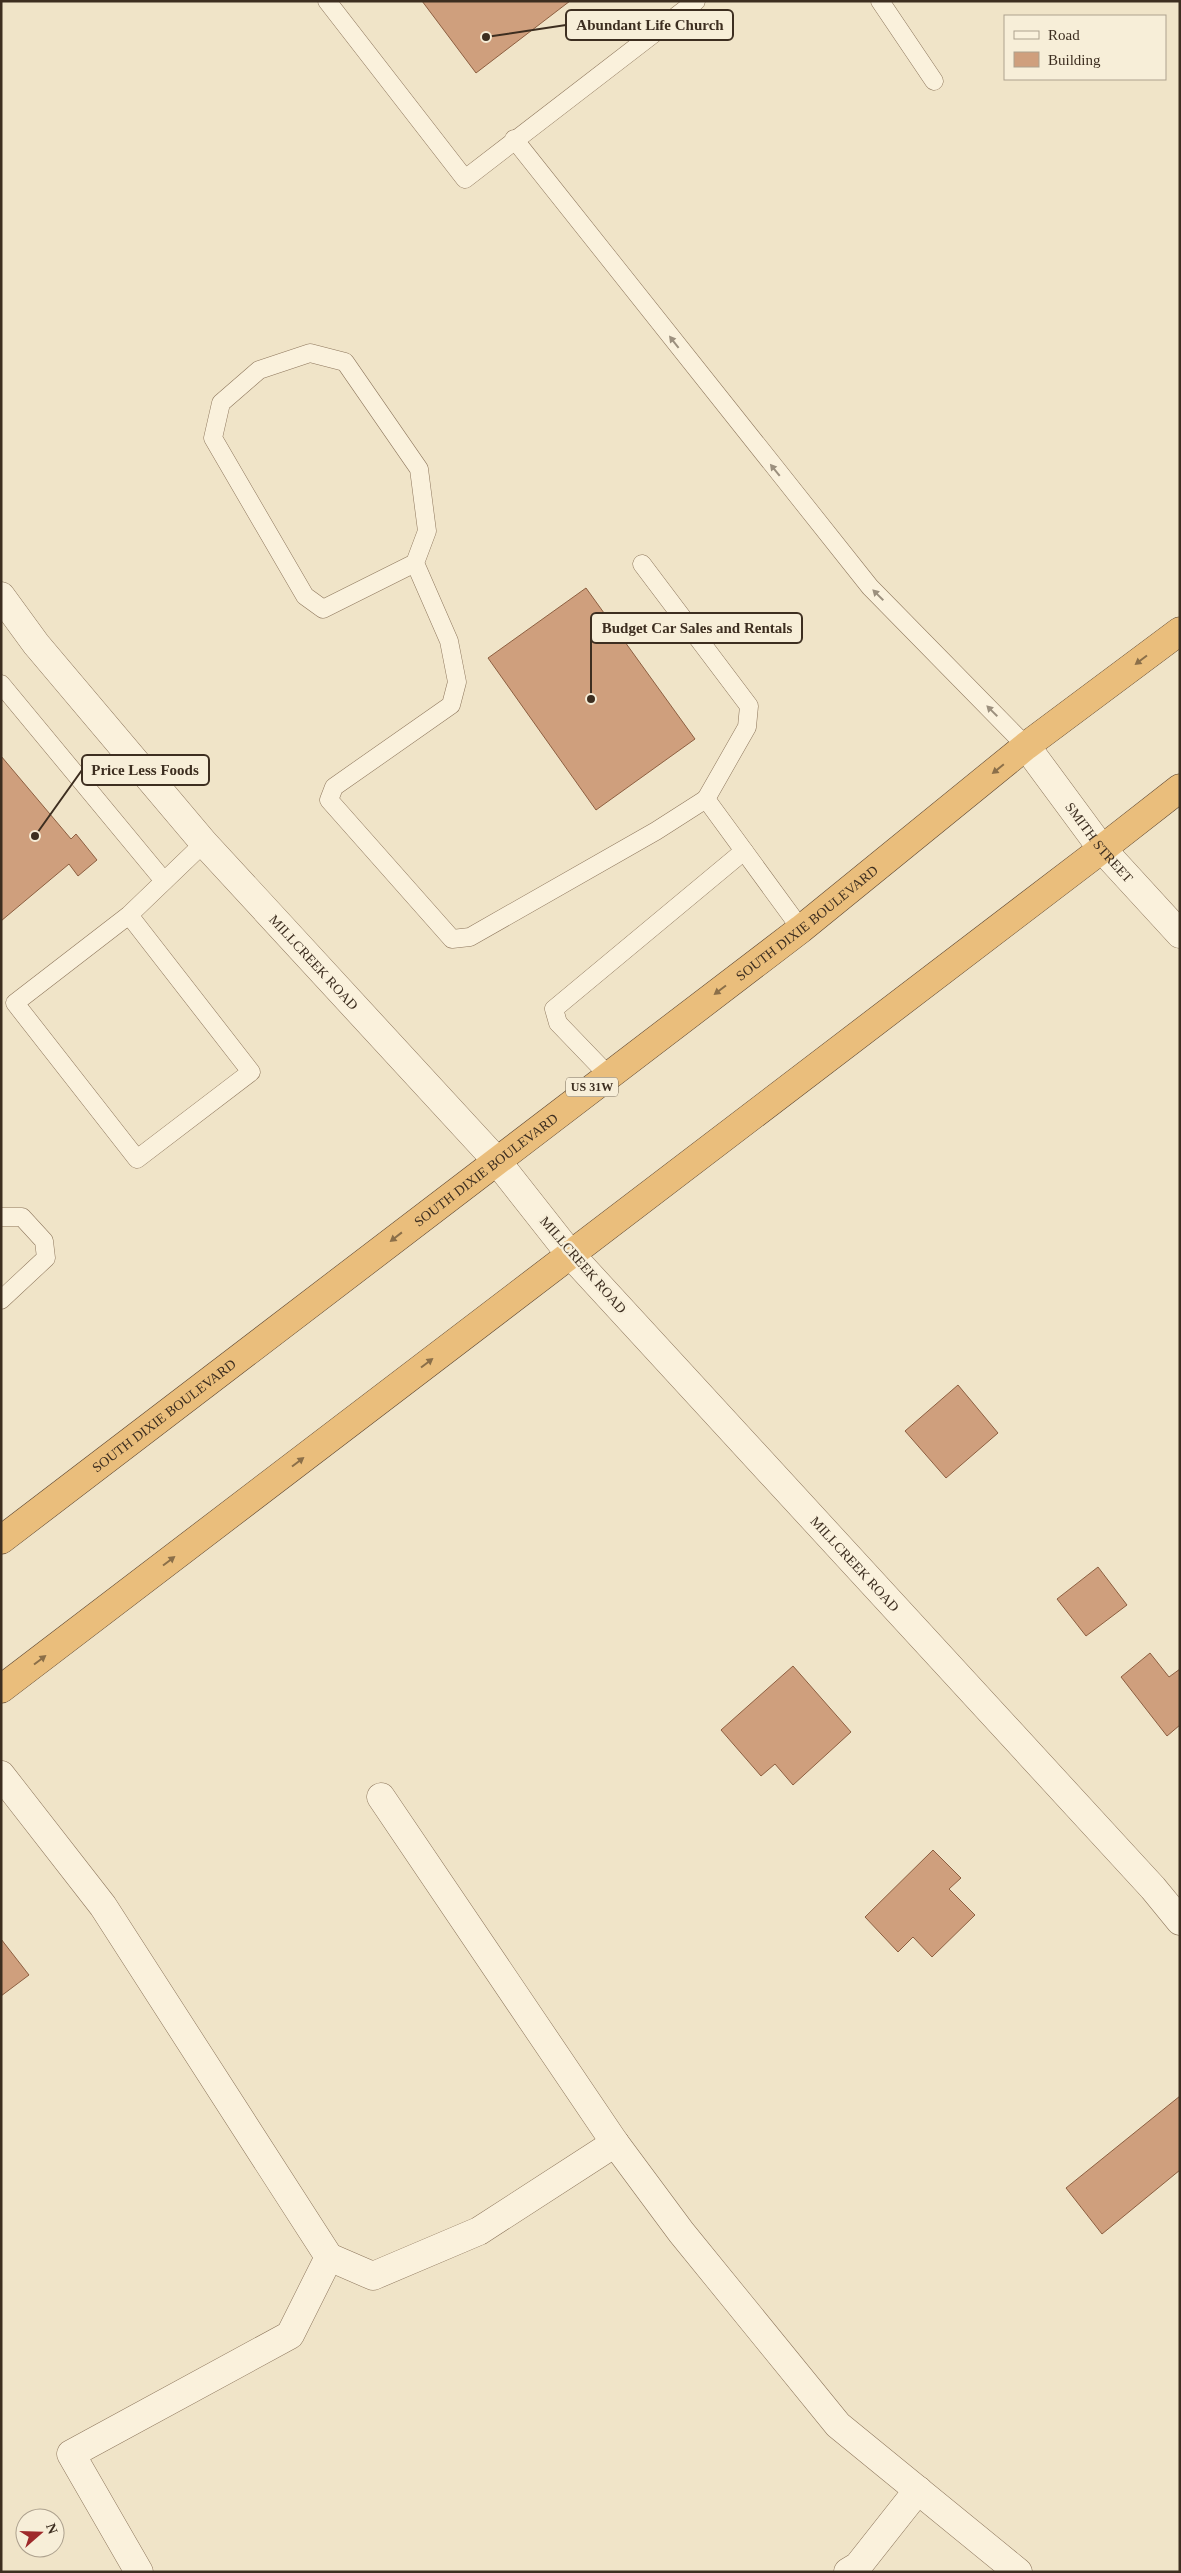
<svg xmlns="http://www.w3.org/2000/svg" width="1181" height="2573" font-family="Georgia,serif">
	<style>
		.building { fill: #cf9f7d; stroke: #8d5f41 }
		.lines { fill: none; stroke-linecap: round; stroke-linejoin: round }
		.service-casing { stroke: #8d765c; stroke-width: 19 }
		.minor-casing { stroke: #8d765c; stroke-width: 29 }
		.tertiary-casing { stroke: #8d765c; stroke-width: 29 }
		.trunk-casing { stroke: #5b4430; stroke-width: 29 }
		.service { stroke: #faf1dc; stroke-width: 18 }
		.minor { stroke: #faf1dc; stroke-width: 28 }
		.tertiary { stroke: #faf1dc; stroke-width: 28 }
		.trunk { stroke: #eabe7c; stroke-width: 28 }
		.oneway { fill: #9c907e }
		.oneway2 { fill: #8b6f49 }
		.labels { text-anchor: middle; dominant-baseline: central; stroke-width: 5; stroke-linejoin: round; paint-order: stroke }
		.shield { fill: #f7eed8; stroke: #756857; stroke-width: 1 }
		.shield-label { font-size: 12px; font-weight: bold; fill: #3d2e20 }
		.street-label { font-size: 14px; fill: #3d2e20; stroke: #f7eed8 }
		.leader { fill: none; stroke: #3d2e20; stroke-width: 2 }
		.callout-dot { fill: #3d2e20; stroke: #f7eed8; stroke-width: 2 }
		.callout { fill: #f7eed8; stroke: #3d2e20; stroke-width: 2 }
		.callout-label { font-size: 15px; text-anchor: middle; font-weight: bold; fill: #3d2e20 }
	</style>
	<rect width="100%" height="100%" fill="#f0e4c8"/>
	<g class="building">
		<polygon points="422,1 570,1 476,73"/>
		<polygon points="586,588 695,739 596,810 488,658"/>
		<polygon points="1,756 71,839 76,834 97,860 78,876 69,864 1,921"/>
		<polygon points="958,1385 998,1433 946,1478 905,1431"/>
		<polygon points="1098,1567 1127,1605 1086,1636 1057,1599"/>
		<polygon points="1150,1653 1169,1677 1180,1669 1180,1725 1167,1736 1121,1677"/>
		<polygon points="793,1666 851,1732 793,1785 775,1764 761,1776 721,1730"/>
		<polygon points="933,1850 961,1878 949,1889 975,1915 932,1957 913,1937 898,1952 865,1917"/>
		<polygon points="1,1939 29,1975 1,1996"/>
		<polygon points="1180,2096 1180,2170 1102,2234 1066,2188"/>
	</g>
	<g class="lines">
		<g class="service-casing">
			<g id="service">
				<polyline points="327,1 465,179 696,1"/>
				<polyline points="880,1 934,81"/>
				<polyline points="514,139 870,587 1026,746"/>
				<polyline points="415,563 323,609 305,596 213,438 221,403 259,370 310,353 345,362 419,469 427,531 415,563 449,641 457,682 451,705 334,787 329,800 452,939 470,937 656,831 706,799 801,929"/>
				<polyline points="642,564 749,706 747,727 706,799"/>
				<polyline points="1,684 164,881"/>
				<polyline points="129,915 251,1072 137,1159 15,1003 129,915 204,843"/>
				<polyline points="608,1075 558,1023 554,1009 744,851"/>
				<polyline points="1,1217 22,1217 44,1241 46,1258 1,1300"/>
			</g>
		</g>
		<g class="minor-casing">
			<g id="minor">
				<path id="s1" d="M1026,746L1102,849L1180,934"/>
				<path id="s2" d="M570,1254L1153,1888L1180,1921"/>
				<polyline points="1,1775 103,1906 329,2257 290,2335 71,2454 139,2572"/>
				<polyline points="381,1797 615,2143 681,2232 838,2425 1018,2572"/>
				<polyline points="329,2257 373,2276 479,2231 615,2143"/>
				<polyline points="848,2572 858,2566 918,2490"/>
			</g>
		</g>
		<g class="tertiary-casing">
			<g id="tertiary">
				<path id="s3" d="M1,596L36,644L204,843L496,1160L570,1254"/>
			</g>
		</g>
		<g class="trunk-casing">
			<g id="trunk">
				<path id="s4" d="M1,1540L801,929L1026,746L1180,631"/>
				<polyline points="1,1689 1102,849 1180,788"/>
			</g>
		</g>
		<use href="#service" class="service"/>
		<use href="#minor" class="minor"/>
		<use href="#tertiary" class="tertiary"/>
		<use href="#trunk" class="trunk"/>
	</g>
	<defs><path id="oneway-solid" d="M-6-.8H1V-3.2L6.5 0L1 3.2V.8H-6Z" transform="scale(1.25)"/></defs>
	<g class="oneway">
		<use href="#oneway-solid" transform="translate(674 342) rotate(-128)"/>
		<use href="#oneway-solid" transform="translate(775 470) rotate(-129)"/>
		<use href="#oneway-solid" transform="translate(878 595) rotate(-135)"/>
		<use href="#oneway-solid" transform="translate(992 711) rotate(-135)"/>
	</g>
	<g class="oneway2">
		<use href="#oneway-solid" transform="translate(1141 660) rotate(143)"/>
		<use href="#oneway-solid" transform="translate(998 769) rotate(141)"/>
		<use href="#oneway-solid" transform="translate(720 990) rotate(143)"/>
		<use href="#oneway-solid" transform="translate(396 1237) rotate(142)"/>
		<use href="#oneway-solid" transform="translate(427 1363) rotate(-37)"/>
		<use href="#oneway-solid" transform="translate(298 1462) rotate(-37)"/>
		<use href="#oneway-solid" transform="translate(169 1561) rotate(-37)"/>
		<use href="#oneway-solid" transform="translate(40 1660) rotate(-37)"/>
	</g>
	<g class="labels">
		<rect class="shield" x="566" y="1077.5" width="52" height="19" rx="4"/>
		<g class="shield-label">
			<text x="592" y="1087">US 31W</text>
		</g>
		<g class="street-label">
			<text stroke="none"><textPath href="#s1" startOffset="121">SMITH STREET</textPath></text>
			<text stroke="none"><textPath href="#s4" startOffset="1015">SOUTH DIXIE BOULEVARD</textPath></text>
			<text stroke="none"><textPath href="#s3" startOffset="482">MILLCREEK ROAD</textPath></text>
			<text stroke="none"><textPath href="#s4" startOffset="610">SOUTH DIXIE BOULEVARD</textPath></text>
			<text transform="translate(583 1265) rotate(49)">MILLCREEK ROAD</text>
			<text stroke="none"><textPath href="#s4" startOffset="205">SOUTH DIXIE BOULEVARD</textPath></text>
			<text stroke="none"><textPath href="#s2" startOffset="421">MILLCREEK ROAD</textPath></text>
		</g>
	</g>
	<path class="leader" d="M486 37L566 25M591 699L591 628M35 836L82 770"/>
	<g class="callout-dot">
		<circle cx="486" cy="37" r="5"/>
		<circle cx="591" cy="699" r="5"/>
		<circle cx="35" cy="836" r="5"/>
	</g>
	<g class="callout">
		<rect x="566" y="10" width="167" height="30" rx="5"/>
		<rect x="591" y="613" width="211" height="30" rx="5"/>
		<rect x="82" y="755" width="127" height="30" rx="5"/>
	</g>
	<g class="callout-label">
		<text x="650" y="30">Abundant Life Church</text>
		<text x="697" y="633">Budget Car Sales and Rentals</text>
		<text x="145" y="775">Price Less Foods</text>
	</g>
	<rect width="1181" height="2573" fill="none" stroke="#3d2e20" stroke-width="5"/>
	<rect x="1004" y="15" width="162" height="65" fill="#f7eed8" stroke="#ada18e"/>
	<rect x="1014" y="31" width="25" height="8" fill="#faf1dc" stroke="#ada18e"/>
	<text x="1048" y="40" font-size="15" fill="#3d2e20">Road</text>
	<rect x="1014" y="52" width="25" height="15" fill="#cf9f7d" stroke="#ada18e"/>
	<text x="1048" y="65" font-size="15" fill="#3d2e20">Building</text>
	<g transform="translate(40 2533) rotate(70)"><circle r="24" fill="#f7eed8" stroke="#ada18e"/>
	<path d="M0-4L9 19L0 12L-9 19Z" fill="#9e2a2b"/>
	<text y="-8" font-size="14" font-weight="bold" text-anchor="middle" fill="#3d2e20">N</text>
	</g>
</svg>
